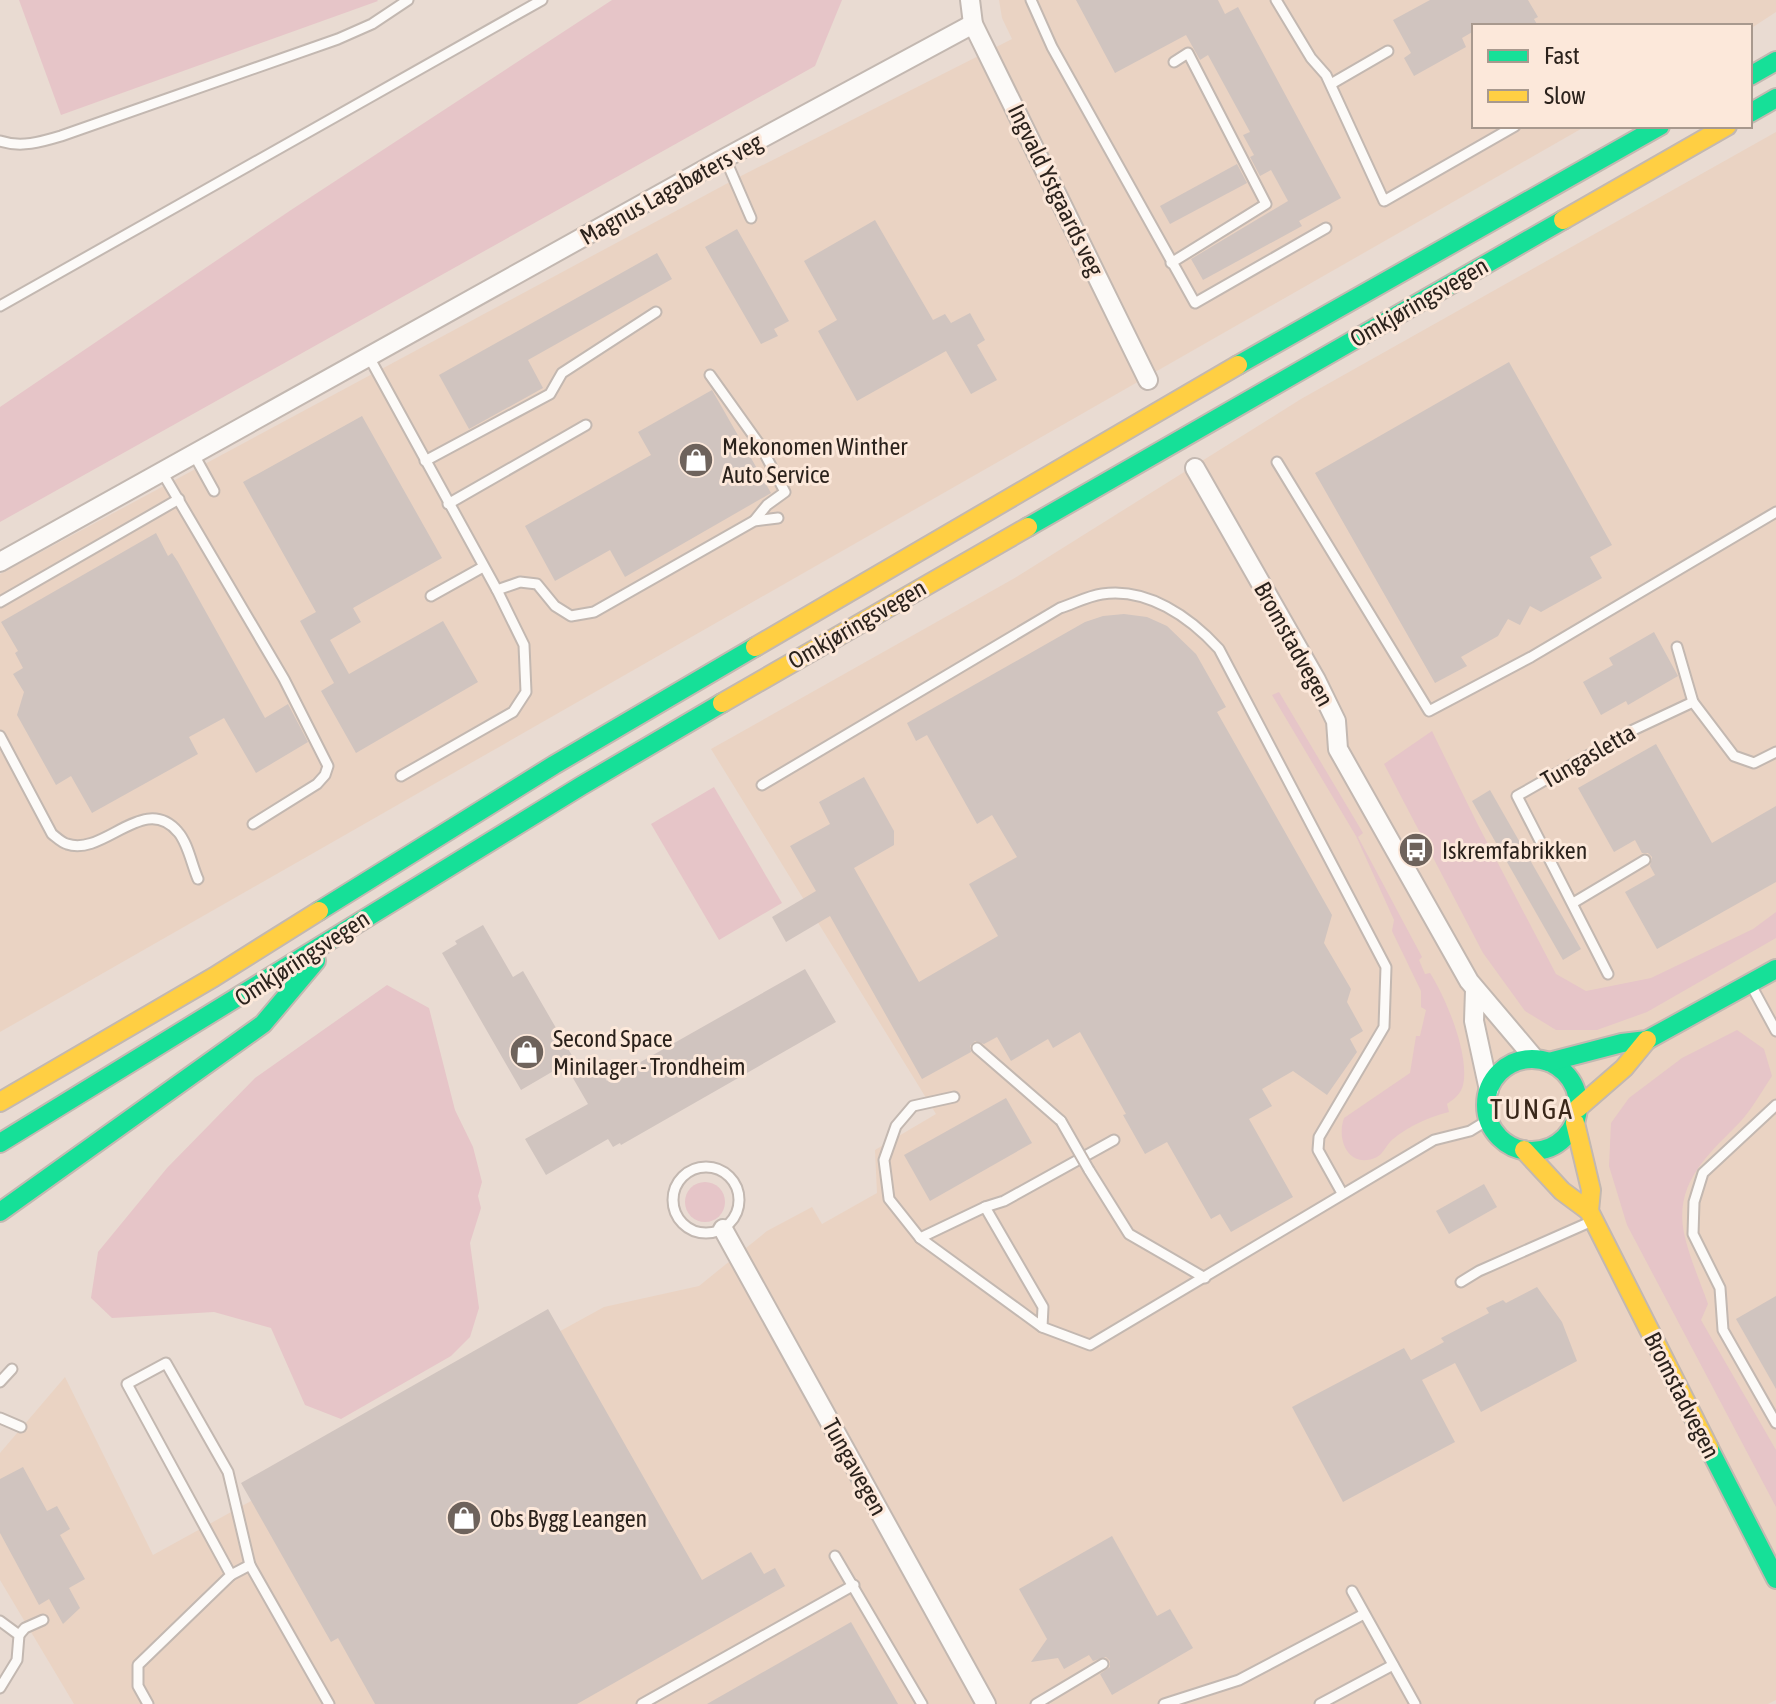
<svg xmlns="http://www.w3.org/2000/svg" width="1776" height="1704" font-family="'Asap Condensed',sans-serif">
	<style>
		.built { fill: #ead3c3 }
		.green { fill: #e6c5c8 }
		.building { fill: #d0c4bf }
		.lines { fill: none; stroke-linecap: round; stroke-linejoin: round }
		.lane-casing { stroke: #c3b8b1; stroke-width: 13 }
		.street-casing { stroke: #c3b8b1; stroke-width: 22 }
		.fast-casing { stroke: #c3b8b1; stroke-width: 22 }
		.slow-casing { stroke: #c3b8b1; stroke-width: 22 }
		.lane { stroke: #fcfaf8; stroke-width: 9 }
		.street { stroke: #fcfaf8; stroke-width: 18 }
		.fast { stroke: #16e098; stroke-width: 18 }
		.slow { stroke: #ffcf43; stroke-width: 18 }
		.lane-bridge-casing { stroke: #c3b8b1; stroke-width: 13; stroke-linecap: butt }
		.lane-bridge { stroke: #fcfaf8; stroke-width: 9 }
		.labels { text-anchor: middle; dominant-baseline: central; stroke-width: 6; stroke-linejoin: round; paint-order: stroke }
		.street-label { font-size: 24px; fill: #2b221c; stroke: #fce8da }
		.poi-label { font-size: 24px; fill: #2b221c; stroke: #fce8da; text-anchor: start }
		.quarter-label { font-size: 28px; letter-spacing: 2px; fill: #39271a; stroke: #fce8da }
	</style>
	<rect width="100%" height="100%" fill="#e9dbd2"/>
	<g class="built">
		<polygon points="999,0 1776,0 1776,12 1750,29 1750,26 1474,26 1474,126 1586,126 0,1032 0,574 741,176 1012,39 1002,18"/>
		<polygon points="1776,132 1776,1700 1768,1704 74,1704 0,1580 0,1453 65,1377 153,1555 604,1307 699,1286 767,1231 812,1207 822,1224 877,1193 875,1150 936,1114 711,749 1013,579 1301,399"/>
	</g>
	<g class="green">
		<polygon points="19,0 377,0 378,1 61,115"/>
		<polygon points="612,0 842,0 815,66 0,522 0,407 291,210"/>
		<path d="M1279,692L1363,833L1358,837L1422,957L1419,960L1425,974L1430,973C1446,998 1470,1055 1463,1085C1461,1094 1454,1099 1447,1104L1449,1112C1429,1117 1409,1126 1393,1139C1387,1144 1383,1154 1377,1157C1349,1170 1336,1140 1344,1118L1410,1073L1416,1036H1420L1426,1010L1421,1007V991L1392,931L1394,920L1356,836L1272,695Z"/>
		<polygon points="1432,731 1478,825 1556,974 1586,991 1651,978 1753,929 1776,912 1776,938 1647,1012 1597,1030 1556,1030 1525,1011 1483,953 1384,764"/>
		<polygon points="714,787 782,903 719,940 651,824"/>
		<polygon points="387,985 429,1008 455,1110 473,1147 482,1182 478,1196 481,1208 470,1243 479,1308 470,1337 451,1356 341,1419 305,1405 271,1328 214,1312 112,1318 91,1298 98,1252 167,1168 255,1078"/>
		<path d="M1737,1030L1764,1049L1772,1076C1762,1091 1752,1109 1740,1122C1709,1154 1674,1182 1684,1233C1689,1257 1700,1281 1708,1304L1701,1320L1776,1450V1507L1627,1225L1609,1166L1611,1123L1629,1098L1682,1058Z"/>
		<circle cx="705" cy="1202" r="20"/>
	</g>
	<g class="building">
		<polygon points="1076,0 1218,0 1225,14 1238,7 1341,198 1299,221 1302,226 1203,280 1191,259 1288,201 1271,170 1260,176 1250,157 1254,155 1243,135 1250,132 1208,55 1200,60 1186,35 1115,73"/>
		<polygon points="1430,0 1528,0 1538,17 1534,19 1538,26 1474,26 1474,31 1462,38 1466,47 1414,76 1404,58 1411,53 1393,20"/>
		<polygon points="1237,164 1247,183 1170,224 1160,206"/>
		<polygon points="875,220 933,320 945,314 951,323 970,313 985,340 977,345 997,380 971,394 946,351 857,401 818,331 837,320 804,261"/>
		<polygon points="737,229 789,321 774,329 778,336 761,344 705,247"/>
		<polygon points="657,253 672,279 528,360 543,388 469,429 439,375"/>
		<polygon points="1509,362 1612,545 1590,557 1602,578 1541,612 1530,606 1520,625 1508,619 1498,636 1461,657 1467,666 1435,683 1315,473"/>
		<polygon points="712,390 771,493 625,577 610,550 555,581 525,526 651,455 638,432"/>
		<polygon points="362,416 442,558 353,608 361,622 330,640 349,674 443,621 478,682 356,753 321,691 334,683 300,621 316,612 243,482"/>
		<polygon points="156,533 168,556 172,553 178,562 265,718 288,704 308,742 256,773 224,718 189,737 198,754 92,813 71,776 56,785 17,715 24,692 13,674 23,668 15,653 18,651 1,622"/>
		<polygon points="1124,614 1147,617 1167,626 1196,654 1226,707 1217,712 1332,915 1324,943 1351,989 1347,1002 1363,1031 1350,1039 1357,1052 1327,1095 1293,1071 1262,1089 1272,1106 1249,1119 1293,1197 1231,1232 1220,1214 1211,1219 1167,1142 1145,1154 1123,1115 1126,1114 1080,1032 1053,1048 1048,1039 1011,1061 997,1037 984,1044 975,1041 970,1046 971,1052 922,1079 830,916 786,942 772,917 816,891 790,846 830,824 819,802 864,777 894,831 894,845 854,868 919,982 998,936 969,884 1017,857 992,815 977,824 927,735 916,741 907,723 1085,622 1103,616"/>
		<polygon points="1654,632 1678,676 1628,705 1626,701 1601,715 1583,682 1613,665 1609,658"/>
		<polygon points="1656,744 1712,843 1776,806 1776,882 1657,949 1625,892 1655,875 1650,866 1652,857 1648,853 1642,853 1635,840 1614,852 1578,788"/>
		<polygon points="1490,790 1581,949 1563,960 1472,801"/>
		<polygon points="483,925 513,977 523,971 574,1059 521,1090 442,953 457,944 455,941"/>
		<polygon points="805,969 836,1022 621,1145 620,1143 613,1147 608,1139 546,1175 525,1139 588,1104 570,1073 594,1059 607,1081"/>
		<polygon points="1006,1098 1032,1143 930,1201 904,1155"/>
		<polygon points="1484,1184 1497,1207 1449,1234 1436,1211"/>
		<polygon points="1537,1287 1562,1322 1577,1361 1481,1412 1455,1363 1422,1380 1455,1442 1343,1502 1292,1407 1404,1348 1411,1360 1444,1342 1441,1338 1489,1313 1486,1308 1503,1300 1506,1303"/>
		<polygon points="1776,1296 1776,1389 1736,1319"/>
		<polygon points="548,1309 702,1580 751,1552 764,1574 775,1568 785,1586 577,1704 375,1704 338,1638 331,1642 241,1483"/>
		<polygon points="23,1467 47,1511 57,1506 70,1529 60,1535 85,1579 69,1588 80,1608 63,1624 49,1599 39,1605 0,1533 0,1479"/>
		<polygon points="1112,1536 1157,1616 1170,1609 1193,1648 1112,1695 1100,1674 1110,1667 1110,1661 1106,1657 1093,1661 1089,1655 1064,1669 1058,1658 1031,1662 1047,1639 1019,1589"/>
		<polygon points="851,1622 898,1704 707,1704"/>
	</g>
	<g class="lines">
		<g class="lane-casing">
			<g id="lane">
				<polyline points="1031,0 1052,47 1195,303 1326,228"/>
				<polyline points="1276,0 1311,58 1326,75 1384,201 1515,126"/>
				<polyline points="1331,84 1388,51"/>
				<path d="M0,141C21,148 41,142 61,136L338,39L372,24L408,0"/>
				<polyline points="725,158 751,218"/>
				<polyline points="1171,263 1266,204 1188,53 1174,62"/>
				<polyline points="0,306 542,0"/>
				<polyline points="369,357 497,590 524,645 526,692 513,712 401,776"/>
				<polyline points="710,375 760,445 785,492 767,505 754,521"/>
				<polyline points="193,453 214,491"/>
				<polyline points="425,461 550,394 562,373 656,312"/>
				<polyline points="1277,462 1429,711 1531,657 1776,512"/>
				<polyline points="162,472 284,679 328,766 325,775 317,784 253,824"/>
				<polyline points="448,504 586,425"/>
				<polyline points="497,590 520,582 537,584 555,606 571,616 594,612 754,521 778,518"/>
				<polyline points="431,596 483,567"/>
				<polyline points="0,602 179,499"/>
				<polyline points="1677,647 1693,702"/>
				<path d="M0,736L52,834C56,837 62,843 67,844C104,857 144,792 178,832C188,843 192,866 198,879"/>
				<path d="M762,785L1060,608C1073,604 1088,596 1102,594C1147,587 1190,617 1219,649L1386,967L1384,1027L1319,1137L1318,1150L1342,1193"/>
				<polyline points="1573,903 1645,860"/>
				<polyline points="1608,974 1517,796 1631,731 1693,702 1734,756 1754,763 1776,752"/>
				<polyline points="1751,985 1776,1031"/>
				<polyline points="977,1048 1061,1121"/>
				<polyline points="954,1097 913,1106 896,1126 884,1160 889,1199 920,1238 1023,1313 1042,1327 1090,1345 1434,1140 1470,1131 1488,1120"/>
				<polyline points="1776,1105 1703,1173 1694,1202 1693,1234 1720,1288 1723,1330 1776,1423"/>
				<circle cx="706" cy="1200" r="33"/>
				<polyline points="1089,1170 1129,1234 1205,1278"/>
				<polyline points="985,1207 1043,1307 1042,1327"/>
				<polyline points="920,1238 985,1207 1004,1201 1114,1140"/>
				<polyline points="1461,1282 1479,1271 1590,1222"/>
				<polyline points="0,1382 12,1369"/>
				<polyline points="0,1418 21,1427"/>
				<polyline points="835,1556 922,1704"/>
				<polyline points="231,1575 250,1565 329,1704"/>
				<polyline points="1352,1591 1415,1704"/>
				<polyline points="0,1621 19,1635 17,1660 0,1688"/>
				<polyline points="19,1635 25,1628 43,1620"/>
				<polyline points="148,1704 138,1686 138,1665 231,1575 127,1384 166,1363 228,1472 250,1565"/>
				<polyline points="642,1704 854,1585"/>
				<polyline points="1036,1704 1103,1664"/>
				<polyline points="1164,1704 1239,1680 1364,1614"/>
				<polyline points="1320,1704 1393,1665"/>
			</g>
		</g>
		<g class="street-casing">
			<g id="street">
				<polyline points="970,0 973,24 1148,380"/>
				<polyline points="1195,468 1316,680 1336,721 1338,749 1469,981 1535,1059"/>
				<polyline points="0,562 725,158 973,24"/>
				<polyline points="1475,990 1474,1021 1489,1090"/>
				<polyline points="723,1229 986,1704"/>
			</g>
		</g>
		<g class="fast-casing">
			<g id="fast">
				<polyline points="1750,76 1776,61"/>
				<polyline points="1750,113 1776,98"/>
				<polyline points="1238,365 1660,126"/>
				<polyline points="1028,527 1563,220"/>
				<polyline points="319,911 554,765 755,647"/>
				<circle cx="1532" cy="1105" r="46"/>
				<polyline points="1549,1062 1622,1043 1647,1040 1776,969"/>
				<polyline points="0,1143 581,786 722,703"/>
				<polyline points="0,1212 263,1024 316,961"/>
				<polyline points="1709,1448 1776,1579"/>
			</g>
		</g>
		<g class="slow-casing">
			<g id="slow">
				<polyline points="1563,220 1727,126"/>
				<polyline points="755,647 1238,365"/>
				<polyline points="722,703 1028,527"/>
				<polyline points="0,1102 214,977 319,911"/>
				<polyline points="1578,1108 1624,1068 1647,1040"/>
				<polyline points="1575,1123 1591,1190 1589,1211 1709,1448"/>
				<polyline points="1524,1150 1562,1191 1589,1211"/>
			</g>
		</g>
		<use href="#lane" class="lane"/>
		<use href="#street" class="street"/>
		<use href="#fast" class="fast"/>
		<use href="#slow" class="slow"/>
		<g class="lane-bridge-casing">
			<polyline id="lane-bridge" points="1061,1121 1089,1170"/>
		</g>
		<use href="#lane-bridge" class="lane-bridge"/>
	</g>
	<defs>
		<g id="shop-disc" transform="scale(1.8)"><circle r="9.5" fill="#6e635c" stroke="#fce8da"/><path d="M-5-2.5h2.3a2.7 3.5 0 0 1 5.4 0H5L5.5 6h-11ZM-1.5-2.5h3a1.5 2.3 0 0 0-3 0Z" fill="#fff"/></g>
		<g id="bus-disc" transform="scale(1.8)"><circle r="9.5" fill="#6e635c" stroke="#fce8da"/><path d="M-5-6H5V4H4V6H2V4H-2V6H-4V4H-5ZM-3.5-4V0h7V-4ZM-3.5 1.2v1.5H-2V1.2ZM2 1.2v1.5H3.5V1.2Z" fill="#fff"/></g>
	</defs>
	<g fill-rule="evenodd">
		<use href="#shop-disc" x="696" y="460"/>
		<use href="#bus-disc" x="1416" y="850"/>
		<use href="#shop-disc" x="527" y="1052"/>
		<use href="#shop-disc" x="464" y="1518"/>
	</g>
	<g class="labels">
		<g class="street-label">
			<text transform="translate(671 189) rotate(-29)">Magnus Lagabøters veg</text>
			<text transform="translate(1056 190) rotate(64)">Ingvald Ystgaards veg</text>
			<text transform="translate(1419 302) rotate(-30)">Omkjøringsvegen</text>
			<text transform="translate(857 624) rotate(-30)">Omkjøringsvegen</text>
			<text transform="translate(1294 644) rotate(61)">Bromstadvegen</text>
			<text transform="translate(1588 756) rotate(-30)">Tungasletta</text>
			<text transform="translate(302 958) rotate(-33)">Omkjøringsvegen</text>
			<text transform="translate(1682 1395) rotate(63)">Bromstadvegen</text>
			<text transform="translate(855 1467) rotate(61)">Tungavegen</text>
		</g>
		<g class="poi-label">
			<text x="722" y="446">Mekonomen Winther<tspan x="722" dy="28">Auto Service</tspan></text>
			<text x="1442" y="850">Iskremfabrikken</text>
			<text x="553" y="1038">Second Space<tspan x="553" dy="28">Minilager - Trondheim</tspan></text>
			<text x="490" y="1518">Obs Bygg Leangen</text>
		</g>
		<g class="quarter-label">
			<text x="1532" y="1109">TUNGA</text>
		</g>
	</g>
	<rect x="1472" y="24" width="280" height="104" fill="#fce8da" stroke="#a8998e" stroke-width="2"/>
	<rect x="1488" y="50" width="40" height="12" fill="#16e098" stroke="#a8998e" stroke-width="2"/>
	<text x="1544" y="64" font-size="24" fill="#2b221c">Fast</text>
	<rect x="1488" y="90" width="40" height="12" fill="#ffcf43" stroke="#a8998e" stroke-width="2"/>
	<text x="1544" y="104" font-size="24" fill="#2b221c">Slow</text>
</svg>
